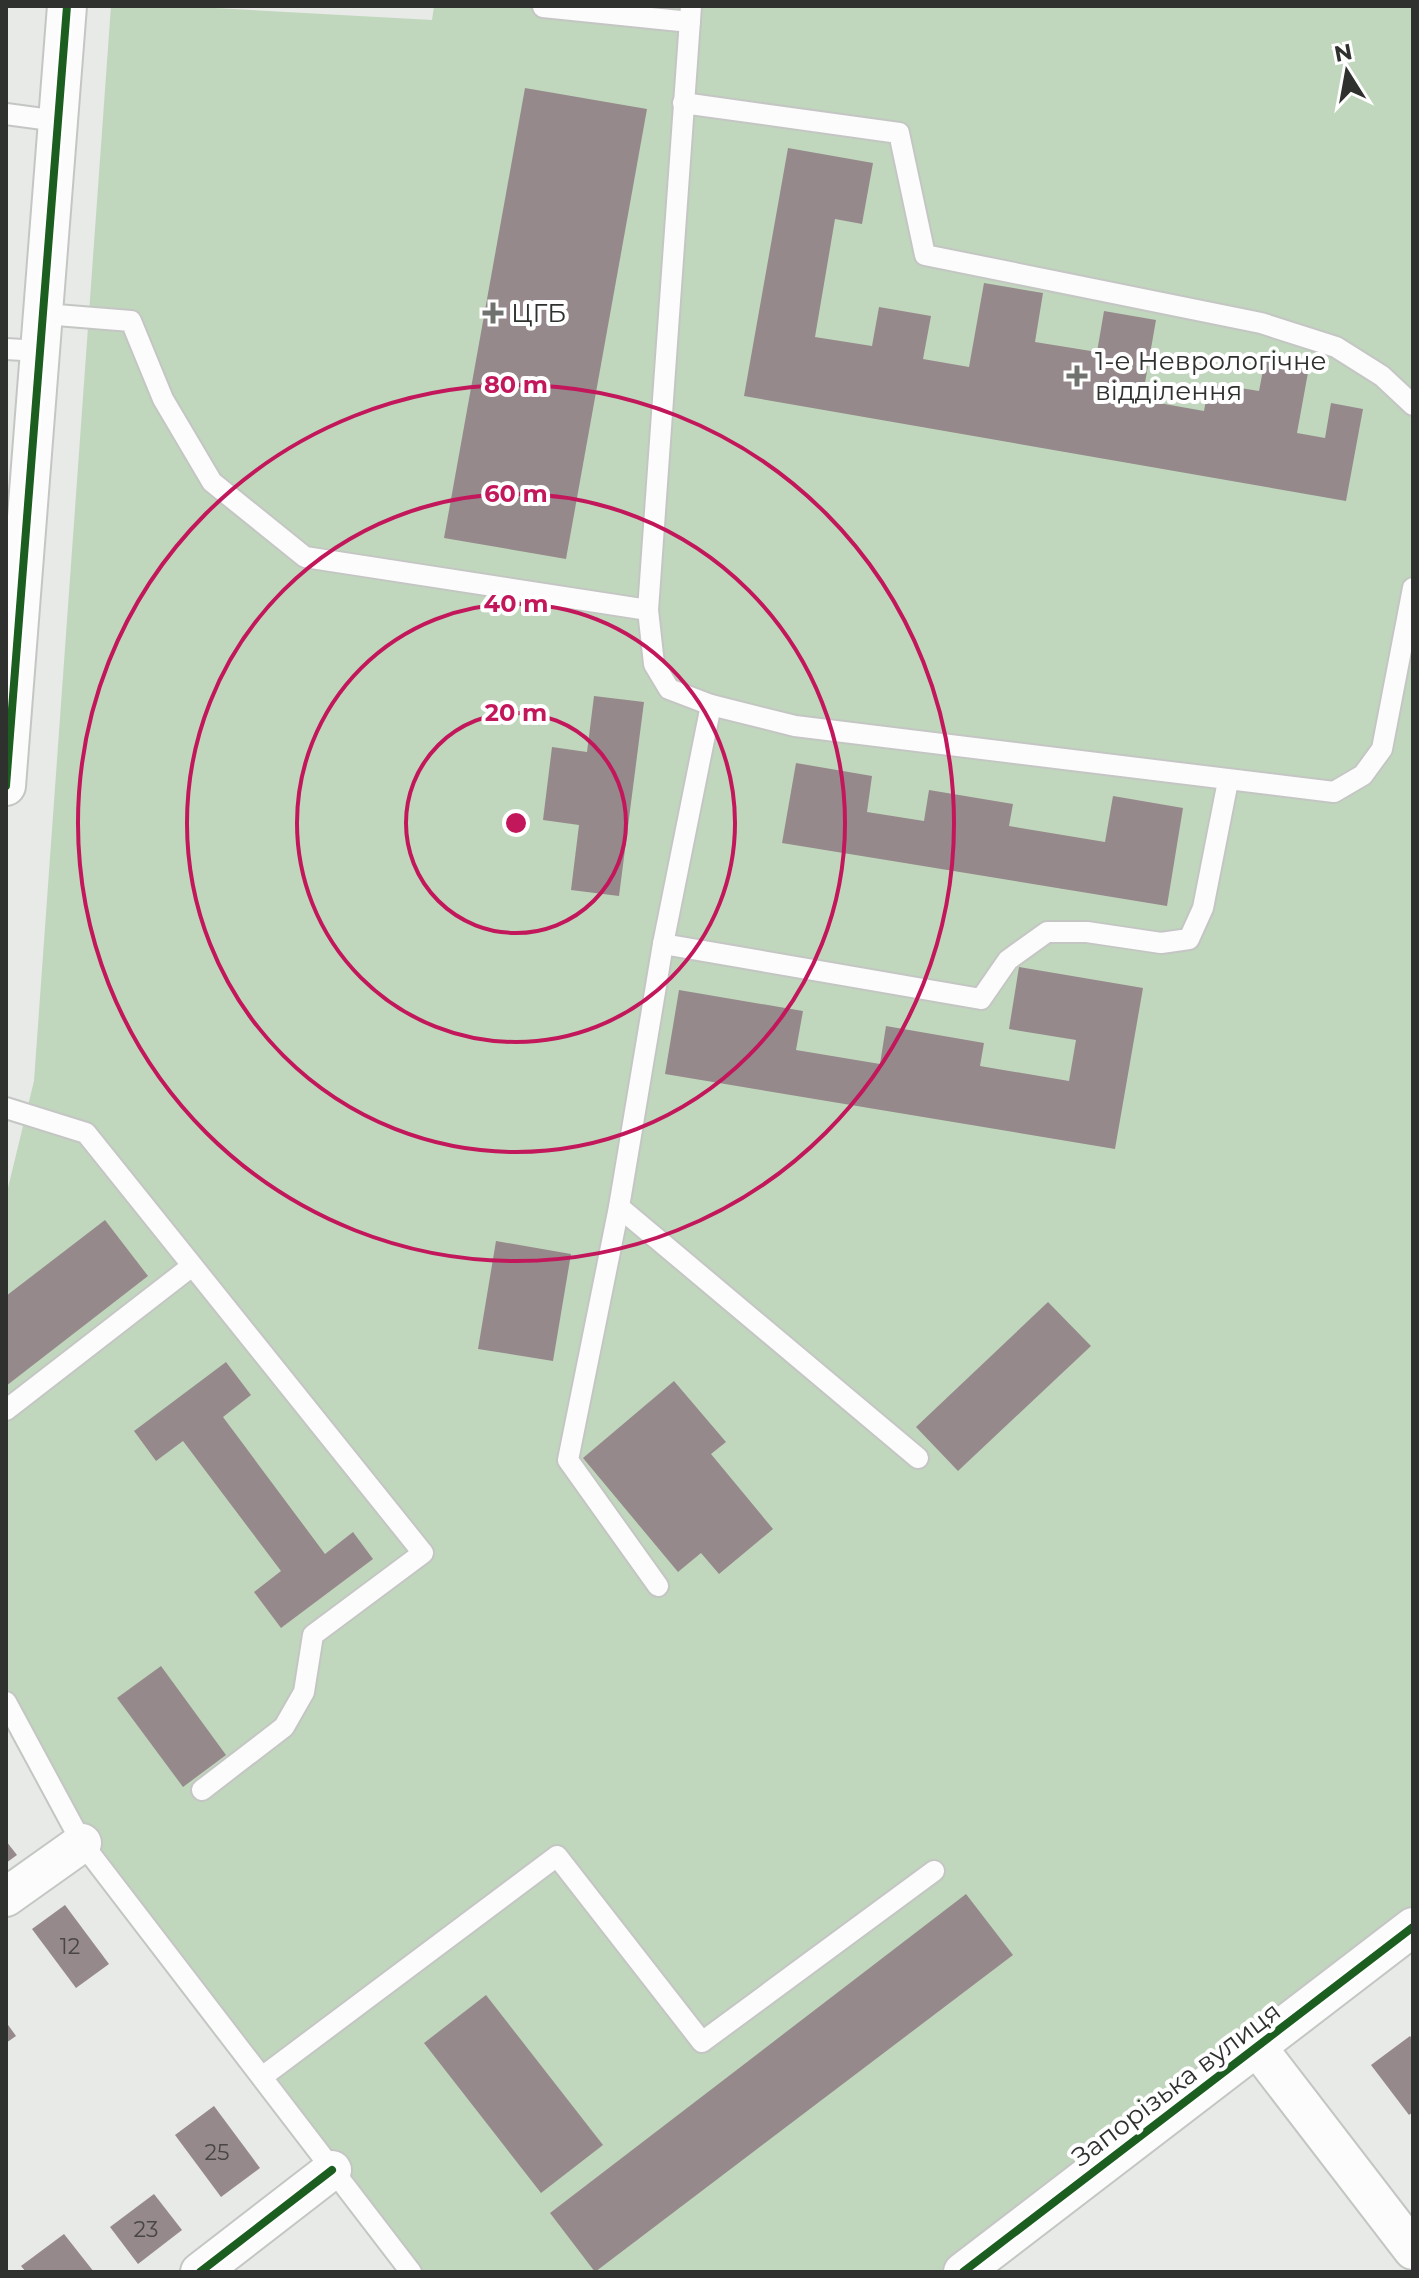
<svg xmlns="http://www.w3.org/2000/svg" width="1419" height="2278" font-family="Montserrat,sans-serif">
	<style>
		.green { fill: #c1d7bd }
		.building { fill: #96898c }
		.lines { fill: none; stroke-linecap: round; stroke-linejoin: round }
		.service-casing { stroke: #c4c6c4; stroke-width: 24 }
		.minor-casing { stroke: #c4c6c4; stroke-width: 42 }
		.service { stroke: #fbfcfb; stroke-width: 20 }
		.minor { stroke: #fbfcfb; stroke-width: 38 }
		.cycleway-casing { stroke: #fff; stroke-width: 13 }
		.cycleway { stroke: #1b5e20; stroke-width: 8 }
		.ring { fill: none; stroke: #c2185b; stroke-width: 4 }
		.poi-dot { fill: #6f726e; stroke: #fff; stroke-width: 3 }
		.labels { text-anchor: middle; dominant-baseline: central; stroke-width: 8; stroke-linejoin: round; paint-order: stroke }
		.number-label { font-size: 22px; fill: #484746 }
		.poi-label { font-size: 26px; fill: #2e312e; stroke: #fff; text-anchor: start }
		.street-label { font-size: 26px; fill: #2e312e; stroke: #fff }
		.centre { fill: #c2185b; stroke: #fff; stroke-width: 4 }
		.ring-label { font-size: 24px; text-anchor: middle; font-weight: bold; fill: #c2185b; stroke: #fff; stroke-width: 8; stroke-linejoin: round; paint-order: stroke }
	</style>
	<rect width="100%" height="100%" fill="#e7eae6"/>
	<polygon class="green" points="111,6 178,6 432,20 434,6 1413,6 1413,1927 963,2272 411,2272 82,1843 6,1702 6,1196 34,1081"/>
	<g class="building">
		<polygon points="525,88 647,109 566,559 444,538"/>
		<polygon points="788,148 873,163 862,224 835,219 815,337 872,346 879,307 931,316 923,359 969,367 984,283 1043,293 1035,342 1097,352 1104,311 1156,320 1142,400 1204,411 1209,383 1259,391 1265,360 1309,367 1297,433 1325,438 1331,403 1363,409 1346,501 744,396"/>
		<polygon points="594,696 644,702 619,896 571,890 579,825 543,820 552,747 587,752"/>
		<polygon points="796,763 872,776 867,812 924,821 929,790 1013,804 1009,826 1105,842 1113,796 1183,808 1167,906 782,843"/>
		<polygon points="1019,967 1143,988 1115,1149 665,1074 679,990 803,1011 796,1050 880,1064 886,1026 984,1043 980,1066 1069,1081 1076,1040 1009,1029"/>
		<polygon points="105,1220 148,1276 6,1386 6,1296"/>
		<polygon points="496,1241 571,1254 553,1361 478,1349"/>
		<polygon points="1048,1302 1091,1346 958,1471 916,1427"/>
		<polygon points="226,1362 251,1395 223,1417 325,1554 353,1532 373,1559 281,1628 254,1592 281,1571 183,1441 156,1461 134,1431"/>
		<polygon points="674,1381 726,1442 711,1454 773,1529 719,1574 701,1553 678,1572 583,1458"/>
		<polygon points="161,1666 226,1755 183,1787 117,1698"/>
		<polygon points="6,1841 17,1855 6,1863"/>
		<polygon points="966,1894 1013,1955 595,2272 550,2213"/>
		<polygon points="65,1905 109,1964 76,1988 32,1929"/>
		<polygon points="486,1995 603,2145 541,2193 424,2043"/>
		<polygon points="6,2022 16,2036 6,2043"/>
		<polygon points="1410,2036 1413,2040 1413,2112 1409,2115 1371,2065"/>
		<polygon points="214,2106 260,2168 221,2197 175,2135"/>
		<polygon points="154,2194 182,2230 138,2264 110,2227"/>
		<polygon points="64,2234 94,2272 26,2272 21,2266"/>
	</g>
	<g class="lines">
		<g class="service-casing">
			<g id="service">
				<polyline points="543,7 690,22"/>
				<polyline points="683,103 899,133 925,255 1261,323 1336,347 1382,376 1413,405"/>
				<polyline points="6,114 58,121"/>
				<polyline points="44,314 131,321 163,399 212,482 305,557 648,610 691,6"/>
				<polyline points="6,349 40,351"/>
				<polyline points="648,610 654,664 669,689 711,705 795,726 1334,792 1363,775 1382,749 1413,588"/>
				<polyline points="711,705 663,944 981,999 1008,960 1047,932 1087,932 1161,943 1189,939 1203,908 1228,781"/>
				<polyline points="663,944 619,1207 918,1458"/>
				<polyline points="6,1108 86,1133 423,1553 313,1635 304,1692 284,1727 202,1790"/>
				<polyline points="619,1207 568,1460 658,1586"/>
				<polyline points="6,1410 192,1266"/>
				<polyline points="6,1702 82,1843 411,2272"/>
				<polyline points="262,2077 557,1856 702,2042 934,1871"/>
			</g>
		</g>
		<g class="minor-casing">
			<g id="minor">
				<polyline points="6,786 67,6"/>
				<polyline points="6,1897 82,1843"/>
				<polyline points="1257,2047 1413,2250"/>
				<polyline points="200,2272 332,2170"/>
				<polyline points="963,2272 1413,1927"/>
			</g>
		</g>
		<use href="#service" class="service"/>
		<use href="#minor" class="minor"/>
		<g class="cycleway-casing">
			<g id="cycleway">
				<polyline points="6,786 67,6"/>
				<polyline points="200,2272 332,2170"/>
				<polyline points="963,2272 1413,1927"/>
			</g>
		</g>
		<use href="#cycleway" class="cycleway"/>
	</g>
	<g class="ring">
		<circle cx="516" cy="823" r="110"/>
		<circle cx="516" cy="823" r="219"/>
		<circle cx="516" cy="823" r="329"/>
		<circle cx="516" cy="823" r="438"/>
	</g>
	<g class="poi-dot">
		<path d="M489 301h8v8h8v8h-8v8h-8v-8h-8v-8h8z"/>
		<path d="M1073 364h8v8h8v8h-8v8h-8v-8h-8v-8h8z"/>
	</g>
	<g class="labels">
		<g class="number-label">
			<text x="70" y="1946">12</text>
			<text x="217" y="2152">25</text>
			<text x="146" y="2229">23</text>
		</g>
		<g class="poi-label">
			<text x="511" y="313">ЦГБ</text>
			<text x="1095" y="361">1-е Неврологічне<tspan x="1095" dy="30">відділення</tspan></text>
		</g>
		<g class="street-label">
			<text transform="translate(1176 2084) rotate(-37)">Запорізька вулиця</text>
		</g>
	</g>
	<circle cx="516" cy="823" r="12" class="centre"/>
	<g class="ring-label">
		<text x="516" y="393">80 m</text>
		<text x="516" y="502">60 m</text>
		<text x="516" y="612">40 m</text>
		<text x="516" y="721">20 m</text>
	</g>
	<rect width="1419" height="2278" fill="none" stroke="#2e312e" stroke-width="16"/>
	<g transform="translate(1347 72) rotate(349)" stroke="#ffffff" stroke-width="6" paint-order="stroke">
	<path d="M0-6L14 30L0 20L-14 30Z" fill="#2e312e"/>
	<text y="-12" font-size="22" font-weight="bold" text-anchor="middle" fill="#2e312e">N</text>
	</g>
</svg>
